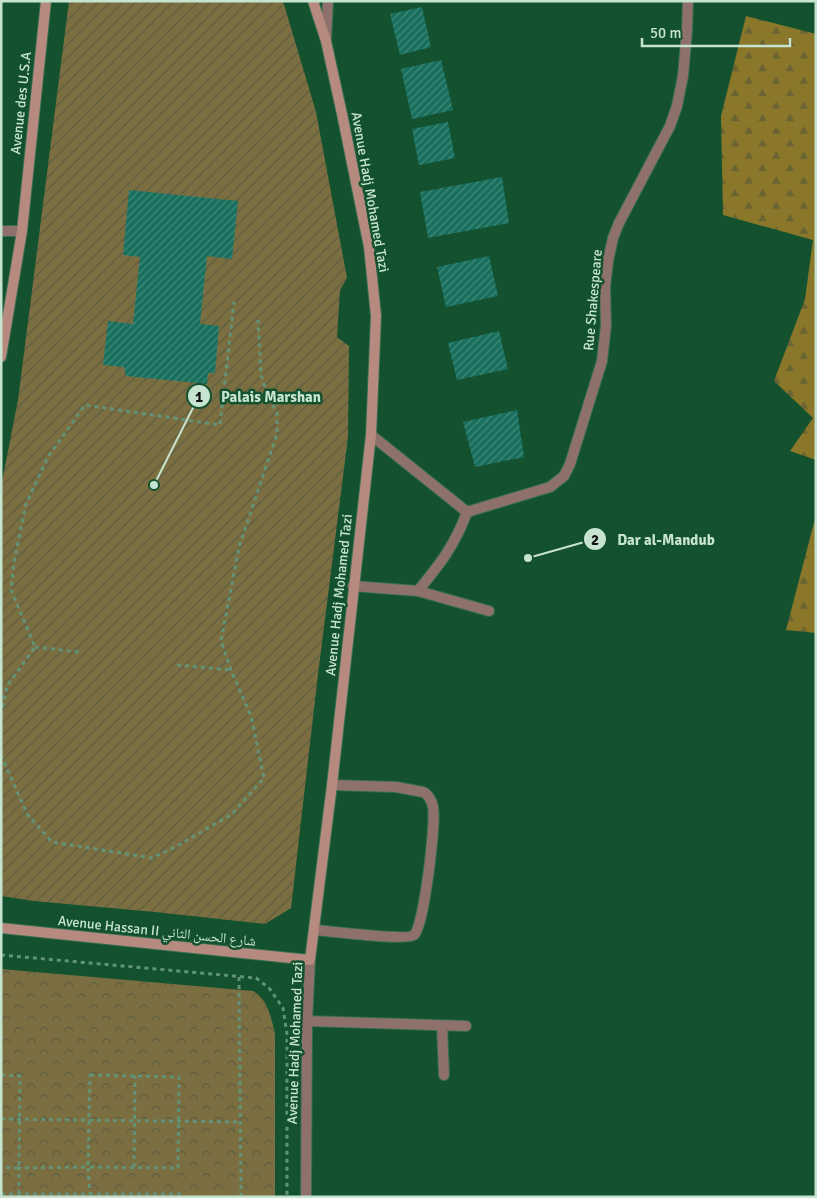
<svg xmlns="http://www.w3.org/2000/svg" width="817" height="1198" font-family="Signika,'Noto Naskh Arabic',sans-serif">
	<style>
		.forest { fill: url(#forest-firs) }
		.park { fill: url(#park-crowns) }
		.garden { fill: url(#garden-furrows) }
		.building { fill: url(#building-hatch) }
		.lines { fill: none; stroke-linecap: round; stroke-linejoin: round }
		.street-casing { stroke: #376e4f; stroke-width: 12 }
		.secondary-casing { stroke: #376e4f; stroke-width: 12 }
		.path { stroke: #639377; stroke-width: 3; stroke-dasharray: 4 4; stroke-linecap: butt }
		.street { stroke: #8e716a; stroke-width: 10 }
		.secondary { stroke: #b68a7e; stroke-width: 10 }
		.labels { text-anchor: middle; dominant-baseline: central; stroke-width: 5; stroke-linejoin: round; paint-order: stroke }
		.street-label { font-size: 14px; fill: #c6e4cf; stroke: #13512f }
		.leader { fill: none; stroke: #c6e4cf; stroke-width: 2 }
		.callout-dot { fill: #c6e4cf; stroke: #13512f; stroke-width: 2 }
		.mark-label { font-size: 15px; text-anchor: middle; font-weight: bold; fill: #111 }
		.callout-label { font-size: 15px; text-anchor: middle; font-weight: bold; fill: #c6e4cf; stroke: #13512f; stroke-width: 5; stroke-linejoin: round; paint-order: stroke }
	</style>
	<defs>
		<pattern id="forest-firs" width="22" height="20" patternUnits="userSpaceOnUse" patternTransform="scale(1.25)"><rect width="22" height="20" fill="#8a772a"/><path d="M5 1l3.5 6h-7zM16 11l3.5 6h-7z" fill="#6a6332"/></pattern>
		<pattern id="park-crowns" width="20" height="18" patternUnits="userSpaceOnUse" patternTransform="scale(1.25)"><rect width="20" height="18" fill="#7b6f42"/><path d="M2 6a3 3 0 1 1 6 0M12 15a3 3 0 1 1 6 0" fill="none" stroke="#5e5c40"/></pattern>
		<pattern id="garden-furrows" width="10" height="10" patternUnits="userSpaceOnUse" patternTransform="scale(1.25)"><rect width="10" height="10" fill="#7b6f42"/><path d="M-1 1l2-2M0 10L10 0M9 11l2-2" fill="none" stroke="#5e5c40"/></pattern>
		<pattern id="building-hatch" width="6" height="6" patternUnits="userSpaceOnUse" patternTransform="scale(1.25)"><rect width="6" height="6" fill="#186f5d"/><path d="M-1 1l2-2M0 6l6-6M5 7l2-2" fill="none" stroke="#438a7b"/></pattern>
	</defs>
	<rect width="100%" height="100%" fill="#13512f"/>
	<g class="forest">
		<polygon points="746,16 816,34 816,460 790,451 813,418 774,381 805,299 813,240 723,215 721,116"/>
		<polygon points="816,515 816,633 786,630"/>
	</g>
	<path class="park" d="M1,969L253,991C268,1000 271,1017 275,1034V1197H1Z"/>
	<polygon class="garden" points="69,1 283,1 316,112 347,278 340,290 337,337 349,346 348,437 318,674 291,908 265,924 155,912 34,901 1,896 1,487 18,400"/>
	<g class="building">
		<polygon points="422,7 431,47 400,55 390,14"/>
		<polygon points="441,60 453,110 412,119 401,69"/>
		<polygon points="448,122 455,158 419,165 412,129"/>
		<polygon points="502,177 509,223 428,238 420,192"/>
		<polygon points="129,190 238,201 232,259 207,256 200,324 219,326 215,373 208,373 207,384 126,376 124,367 103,365 108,321 133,324 140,257 123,255"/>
		<polygon points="489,256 498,296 446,307 437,267"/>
		<polygon points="499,331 508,369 457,380 448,343"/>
		<polygon points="517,410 524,457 475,467 463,422"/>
	</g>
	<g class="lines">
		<g class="street-casing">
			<g id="street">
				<polyline points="326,40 328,1"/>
				<polyline points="1,231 22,231"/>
				<polyline points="371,435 467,512"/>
				<polyline points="467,512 550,487 564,476 570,464 602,361 606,325 605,287 608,261 613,238 619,223 670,126 677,106 683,76 687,30 688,1"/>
				<path d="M353,586L418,591C440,564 455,545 467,512"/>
				<polyline points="418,591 489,611"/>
				<path d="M314,930C329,931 407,941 414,935C424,927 436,823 433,807C432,801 428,794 423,792L396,787L332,785"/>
				<polyline points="307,1021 466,1026"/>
				<polyline points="442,1026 444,1075"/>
				<polyline points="306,1197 307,1021 310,960"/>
			</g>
		</g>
		<g class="secondary-casing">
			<g id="secondary">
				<polyline points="1,357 22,231 46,1"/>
				<polyline points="1,928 310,960 332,785 371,435 376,316 369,247 342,114 326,41 313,1"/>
			</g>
		</g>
		<g class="path">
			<polyline points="35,647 79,652"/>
			<polyline points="177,665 231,670"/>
			<polyline points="1,715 7,686 35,647 11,590 14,562 26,504 48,457 85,405 220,425 234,302"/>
			<polyline points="1,755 27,814 52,842 152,858 177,846 232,814 264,778 251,716 231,670 221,641 239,547 277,434 277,413 268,396 261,375 258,320"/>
			<polyline points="1,955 256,978 269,988 283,1008 287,1034 287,1197"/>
			<polyline points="239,977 241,1197"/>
			<polyline points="1,1075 20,1076 19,1168 1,1167"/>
			<polygon points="90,1075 179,1077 178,1168 88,1167"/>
			<polyline points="1,1119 240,1122"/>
			<polyline points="134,1167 135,1076"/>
			<polyline points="1,1194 181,1194 181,1197"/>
			<polyline points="19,1194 19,1168 88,1167 90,1194"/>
		</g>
		<use href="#street" class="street"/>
		<use href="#secondary" class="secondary"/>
	</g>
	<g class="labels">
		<g class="street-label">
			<text transform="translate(21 103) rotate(-84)">Avenue des U.S.A</text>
			<text transform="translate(370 192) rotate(80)">Avenue Hadj Mohamed Tazi</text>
			<text transform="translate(593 300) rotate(-85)">Rue Shakespeare</text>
			<text transform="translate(339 595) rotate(-84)">Avenue Hadj Mohamed Tazi</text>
			<text transform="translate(157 931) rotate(6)">Avenue Hassan II شارع الحسن الثاني</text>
			<text transform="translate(295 1043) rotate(-88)">Avenue Hadj Mohamed Tazi</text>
		</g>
	</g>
	<path class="leader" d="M154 485L199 396M528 558L595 539"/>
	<g class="callout-dot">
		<circle cx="154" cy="485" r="5"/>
		<circle cx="528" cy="558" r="5"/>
		<circle cx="199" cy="396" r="12"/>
		<circle cx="595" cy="539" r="12"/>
	</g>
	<g class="mark-label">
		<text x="199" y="402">1</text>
		<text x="595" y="545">2</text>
	</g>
	<g class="callout-label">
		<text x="271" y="402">Palais Marshan</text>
		<text x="666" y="545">Dar al-Mandub</text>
	</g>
	<rect width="817" height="1198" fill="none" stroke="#c6e4cf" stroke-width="5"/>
	<path d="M642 38v8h148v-8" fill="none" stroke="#c6e4cf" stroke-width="2.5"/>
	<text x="650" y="38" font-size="15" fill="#c6e4cf" stroke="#13512f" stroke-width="4" paint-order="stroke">50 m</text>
</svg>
